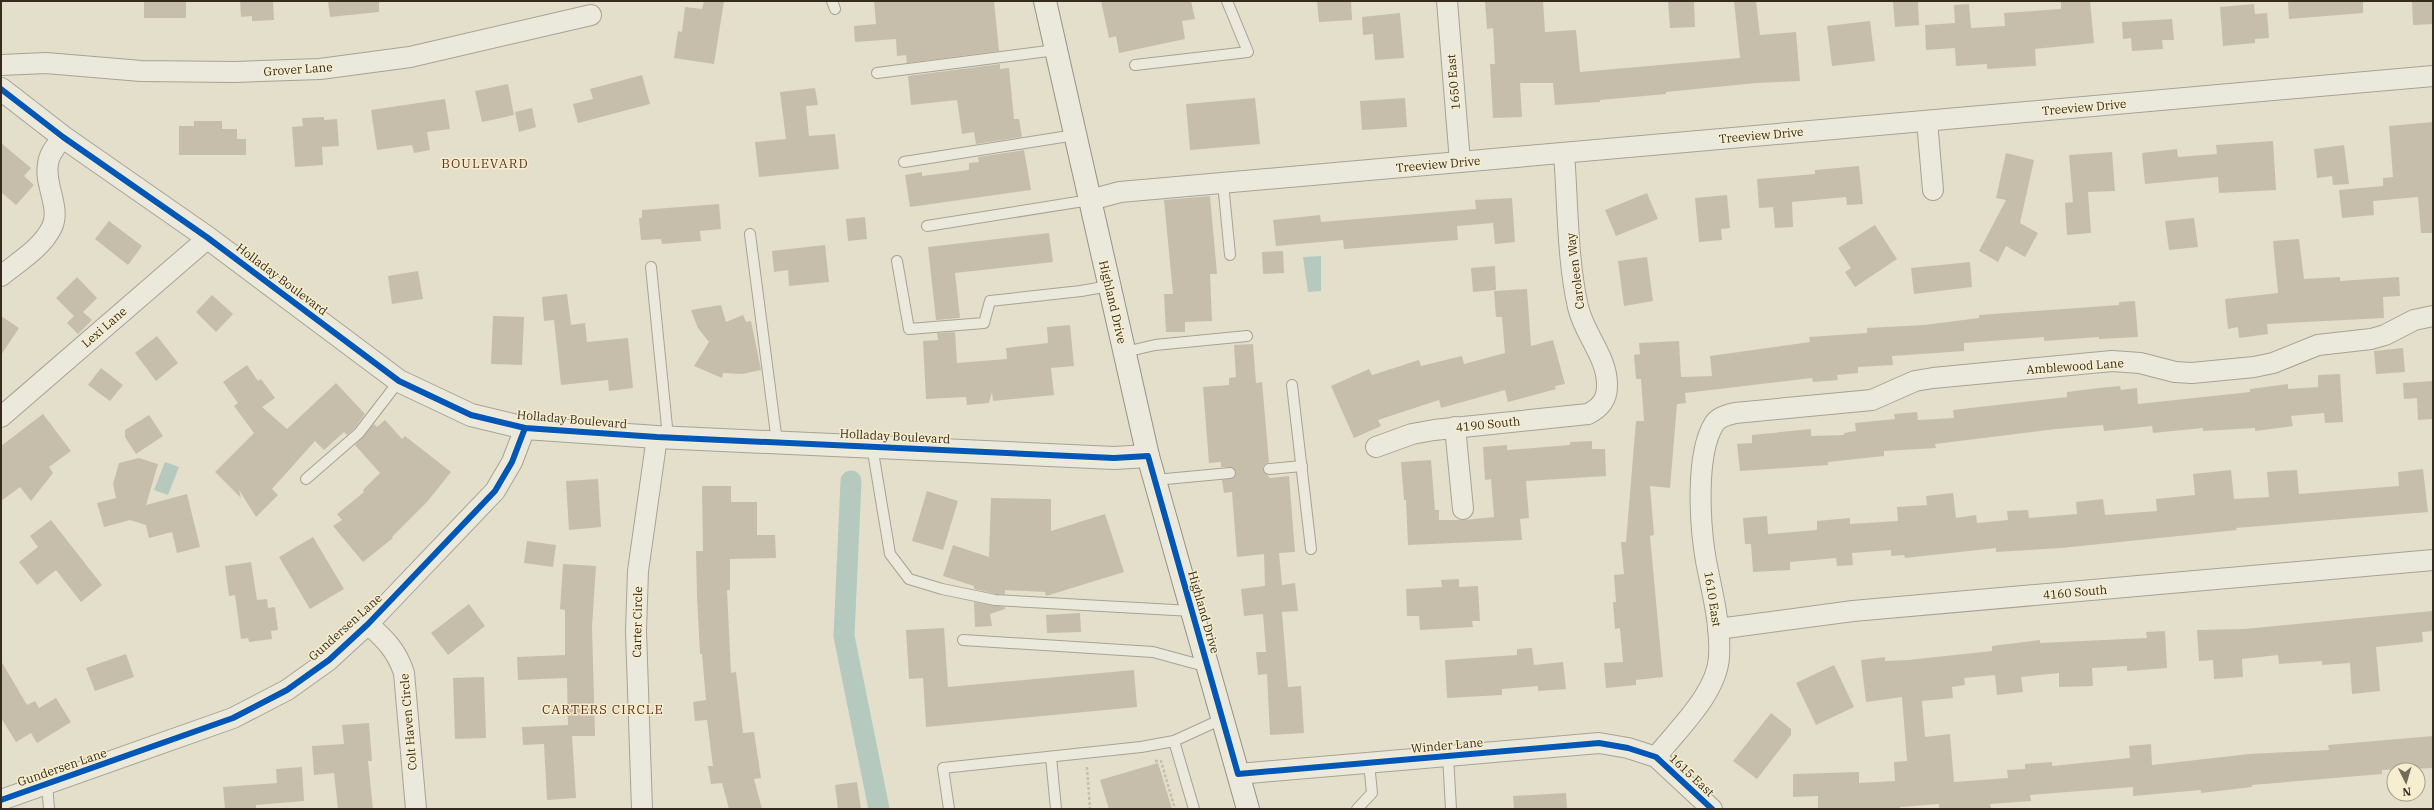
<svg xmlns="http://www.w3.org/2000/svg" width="2434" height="810" font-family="'IBM Plex Serif',serif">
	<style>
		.water { fill: #b6c9bf }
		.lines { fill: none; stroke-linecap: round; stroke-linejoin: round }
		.canal { stroke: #b6c9bf; stroke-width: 21 }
		.building { fill: #c7bdab }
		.service-casing { stroke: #a8a294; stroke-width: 12 }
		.minor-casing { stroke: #a8a294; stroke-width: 22 }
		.tertiary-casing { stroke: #a8a294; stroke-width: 24 }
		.secondary-casing { stroke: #989284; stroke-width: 24 }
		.path { stroke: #c3bfb3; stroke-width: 2.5; stroke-dasharray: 3 2; stroke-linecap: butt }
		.service { stroke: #ebe8dc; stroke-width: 10 }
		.minor { stroke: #ebe8dc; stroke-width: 20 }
		.tertiary { stroke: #ebe8dc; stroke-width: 22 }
		.secondary { stroke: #ebe8dc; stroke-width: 22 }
		.cycleway-casing { stroke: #f6eecf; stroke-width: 8 }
		.cycleway { stroke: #0057b8; stroke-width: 6 }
		.labels { text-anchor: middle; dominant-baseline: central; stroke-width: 3; stroke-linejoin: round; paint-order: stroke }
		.street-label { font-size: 12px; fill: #362b1c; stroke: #f6eecf }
		.neighbourhood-label { font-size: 13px; letter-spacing: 1px; fill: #64311b; stroke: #f6eecf }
	</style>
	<rect width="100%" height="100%" fill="#e4dfca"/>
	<g class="water">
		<polygon points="1321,256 1321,291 1308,292 1303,257"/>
		<polygon points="165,462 179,467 168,495 154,490"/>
	</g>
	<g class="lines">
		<polyline class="canal" points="851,481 844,636 879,809"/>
	</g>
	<g class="building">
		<rect x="144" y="1" width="42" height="17"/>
		<polygon points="240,1 273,1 274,20 252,21 252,16 241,17"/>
		<polygon points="328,1 379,1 379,12 330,17"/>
		<polygon points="704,1 724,1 714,64 674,58 678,31 682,32 685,7 702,9"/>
		<polygon points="874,1 994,1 999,51 907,63 906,55 897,56 896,39 855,42 854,26 876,24"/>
		<polygon points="1101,1 1191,1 1195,19 1182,21 1185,39 1119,53 1116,36 1109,38"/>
		<polygon points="1317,1 1351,1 1352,20 1319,22"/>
		<polygon points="1543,1 1545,32 1576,30 1580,72 1740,58 1734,1 1756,1 1760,35 1796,32 1800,81 1756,83 1666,92 1666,94 1600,100 1600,102 1555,105 1553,83 1520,83 1522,117 1493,118 1490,64 1495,64 1493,28 1487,29 1485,2"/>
		<polygon points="1668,1 1694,1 1695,27 1670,28"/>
		<polygon points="1918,1 1919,25 1895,27 1893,2"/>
		<polygon points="2061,1 2090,1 2094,43 2035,49 2036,66 1987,69 1987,64 1956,66 1955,48 1926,50 1925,25 1955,23 1954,5 1969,4 1971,28 2005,26 2004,13 2061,9"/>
		<polygon points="2288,1 2363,1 2363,13 2289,19"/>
		<polygon points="2412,1 2433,1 2433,24 2413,25"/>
		<polygon points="2254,4 2255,14 2267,13 2269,38 2255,39 2255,43 2223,46 2220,7"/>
		<polygon points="1400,13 1404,58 1375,60 1373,34 1363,35 1362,17"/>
		<polygon points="2172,19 2174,40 2162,40 2163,49 2132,51 2131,38 2123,39 2122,22"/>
		<polygon points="1870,21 1875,61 1832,66 1827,26"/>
		<polygon points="1000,64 1000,69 1009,68 1014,119 1019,119 1022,137 976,144 974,132 962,134 957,100 911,105 908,76"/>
		<polygon points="642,75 650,104 578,123 573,104 593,99 590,89"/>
		<polygon points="508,84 514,115 482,122 475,91"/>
		<polygon points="815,88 818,105 806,106 809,136 835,134 839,169 759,177 755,142 786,139 780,92"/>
		<polygon points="1255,98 1260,144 1190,150 1186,104"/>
		<polygon points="1405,98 1407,127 1362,130 1360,101"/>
		<polygon points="445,99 450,129 427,132 430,150 414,153 412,145 377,150 371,110"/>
		<polygon points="532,108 536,127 519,132 515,112"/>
		<polygon points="324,117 324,120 337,119 339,146 322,147 323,165 295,167 292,127 303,126 302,118"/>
		<polygon points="194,121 222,121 222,129 237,129 237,139 246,139 246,155 179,155 179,126 194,126"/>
		<polygon points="2433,122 2433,233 2421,233 2418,197 2373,201 2374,215 2342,218 2339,190 2383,186 2383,178 2393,177 2389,126"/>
		<polygon points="2273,141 2276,190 2219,193 2218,177 2145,184 2142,153 2177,149 2178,157 2217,154 2216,145"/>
		<polygon points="1,143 31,168 24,176 34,185 16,205 1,192"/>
		<polygon points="2344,145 2349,184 2333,185 2332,176 2317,178 2314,149"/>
		<polygon points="1024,150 1031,190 910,207 905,175 922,172 922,176 969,170 969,163 979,162 978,157"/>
		<polygon points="2112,152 2115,191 2088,192 2091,233 2067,235 2065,203 2073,202 2069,155"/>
		<polygon points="2006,153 2034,160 2020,223 2038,233 2025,257 2006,246 1998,262 1979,251 2006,200 1996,198"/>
		<polygon points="1859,166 1863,204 1847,205 1846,197 1792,202 1793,227 1775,228 1773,207 1759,208 1757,179 1815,174 1815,170"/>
		<polygon points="1647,193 1658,219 1616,236 1605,210"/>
		<polygon points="1727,195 1730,228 1721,229 1722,240 1699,242 1695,198"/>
		<polygon points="1210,196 1217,274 1210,274 1212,321 1185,322 1185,332 1166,332 1164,294 1173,294 1164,200"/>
		<polygon points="1512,198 1515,242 1495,244 1493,223 1457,226 1458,240 1344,249 1343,240 1276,246 1273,220 1320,215 1321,222 1476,209 1475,200"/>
		<polygon points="719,204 721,229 700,231 701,241 662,244 661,239 641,240 639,218 642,218 642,210"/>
		<polygon points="865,217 867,239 848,241 846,219"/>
		<polygon points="2194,218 2198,247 2169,250 2165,221"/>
		<polygon points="109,221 142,246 128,265 95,239"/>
		<polygon points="1875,225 1897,259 1855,287 1845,272 1851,268 1838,248"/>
		<polygon points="1049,233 1053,262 955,273 960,318 936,320 928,247"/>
		<polygon points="2299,239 2304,279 2340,277 2340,281 2399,277 2400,296 2383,297 2384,318 2267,324 2268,334 2239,338 2238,327 2228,329 2225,299 2278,293 2273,241"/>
		<polygon points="825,245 829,282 789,286 788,270 774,272 772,251"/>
		<polygon points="1283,251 1284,273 1263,274 1262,252"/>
		<polygon points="1647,257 1653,301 1624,306 1618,261"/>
		<polygon points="1970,262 1972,287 1914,294 1911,268"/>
		<polygon points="1495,266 1496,290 1473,292 1471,268"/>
		<polygon points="418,271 423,299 392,304 388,276"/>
		<polygon points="77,277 97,298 83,312 92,320 78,334 67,323 74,316 56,298"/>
		<polygon points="1527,289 1531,346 1553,340 1565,384 1555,386 1556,389 1508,402 1505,390 1441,408 1439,400 1378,420 1381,426 1354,438 1331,386 1369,369 1372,375 1419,360 1421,366 1462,356 1464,364 1505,353 1502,317 1496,317 1494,291"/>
		<polygon points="567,294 571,325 585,323 587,342 628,338 633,388 609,391 608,380 561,385 554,320 544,321 542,297"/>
		<polygon points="212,295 233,314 216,332 196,312"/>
		<polygon points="2135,301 2138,337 2099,339 2099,337 2044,341 2044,337 1964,343 1964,351 1892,356 1893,365 1858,367 1858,373 1837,375 1838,380 1813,382 1812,378 1685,393 1686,403 1677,404 1670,488 1650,486 1654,535 1650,536 1663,677 1636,680 1636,685 1606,688 1604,663 1623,662 1620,628 1615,629 1613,602 1616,602 1614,575 1624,574 1621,542 1626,542 1636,421 1644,421 1641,379 1636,379 1634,355 1640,354 1639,343 1679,341 1681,377 1712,376 1710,356 1810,342 1809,337 1867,333 1867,328 1924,325 1979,318 1979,315 2119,305 2119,302"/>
		<polygon points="721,305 726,322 743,315 746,322 751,321 761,370 742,374 723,373 722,378 694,366 709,342 698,328 691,310"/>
		<polygon points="1,316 19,328 1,355"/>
		<polygon points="493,316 524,317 522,365 491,364"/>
		<polygon points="1070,325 1074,366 1051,368 1054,395 993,401 992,392 989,403 967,405 966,397 926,399 923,341 938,340 937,333 955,332 957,363 1007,359 1006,348 1048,343 1047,327"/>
		<polygon points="157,336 178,363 156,381 135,353"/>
		<polygon points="1253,344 1256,383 1262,382 1269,462 1263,466 1263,470 1270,478 1289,476 1295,552 1279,553 1282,585 1295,583 1298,611 1282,612 1288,687 1301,686 1304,733 1270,735 1267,674 1258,675 1256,652 1266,652 1263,614 1244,616 1241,589 1265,586 1264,554 1237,557 1232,492 1224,493 1222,480 1233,478 1236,472 1232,467 1221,467 1221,462 1209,463 1203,387 1229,385 1229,378 1236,377 1234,345"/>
		<polygon points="2403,348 2405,372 2376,374 2374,351"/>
		<polygon points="247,365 258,381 261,379 275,398 262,407 287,429 336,383 365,414 354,429 347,435 344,432 324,450 315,441 272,489 278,495 256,517 239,490 241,498 215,472 254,433 234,406 238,403 223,382"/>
		<polygon points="101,368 123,385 110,401 88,385"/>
		<polygon points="2340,374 2343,422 2325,423 2324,413 2291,416 2293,426 2255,431 2255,428 2203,431 2203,428 2153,433 2152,426 2104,431 2103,425 2056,429 1935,444 1936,448 1884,451 1884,456 1828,462 1828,465 1740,471 1737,444 1752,443 1752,435 1811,429 1811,436 1844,435 1844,433 1856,431 1855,423 1895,419 1894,414 1917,412 1918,420 1954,418 1953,410 2067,397 2067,392 2099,388 2120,386 2121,390 2137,388 2138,404 2250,392 2250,389 2288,384 2288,389 2318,387 2318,375"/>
		<polygon points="2433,381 2433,419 2418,420 2417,398 2404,399 2403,383"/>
		<polygon points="43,414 71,451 49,467 53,473 31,501 20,487 1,501 1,446"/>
		<polygon points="149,415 163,436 136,454 125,437 125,430"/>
		<polygon points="385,420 402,439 405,436 451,472 427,502 392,537 393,538 363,562 333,526 342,520 337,514 364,492 363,490 380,473 355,445 374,424 377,427"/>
		<polygon points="1592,441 1592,449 1605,449 1606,476 1526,481 1529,518 1520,519 1522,540 1408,545 1406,500 1404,500 1401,462 1431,460 1435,510 1439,510 1439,520 1464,520 1494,517 1491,479 1485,480 1483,447 1507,445 1507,450 1570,445 1570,442"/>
		<polygon points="139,458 158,464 146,505 187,494 200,547 177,553 172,532 149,538 146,525 130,520 104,527 97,503 116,498 113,484 119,463"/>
		<polygon points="2423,469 2428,512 2236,528 2237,530 2061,548 1996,552 1996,548 1905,558 1904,555 1891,556 1891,550 1852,553 1853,565 1837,566 1836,558 1790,562 1790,570 1753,572 1751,544 1745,544 1743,518 1767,516 1768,534 1817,530 1817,521 1850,518 1850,524 1898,521 1897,507 1927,505 1926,496 1953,493 1956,518 1976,515 1977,523 2008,520 2007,511 2028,510 2029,518 2077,514 2076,502 2103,499 2105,515 2157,511 2156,499 2195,495 2193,474 2231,470 2234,499 2269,497 2267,472 2297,470 2299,494 2399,486 2398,472"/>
		<polygon points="598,479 601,527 569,530 566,481"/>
		<polygon points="702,486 731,486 731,502 757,502 757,535 775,535 776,558 730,559 730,590 727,590 731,673 736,672 743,733 754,732 761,778 754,779 762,809 729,809 722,783 711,784 708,766 713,766 707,720 695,721 693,702 706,700 702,654 700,654 697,596 696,551 703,551"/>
		<polygon points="927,491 958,501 943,550 912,541"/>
		<polygon points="991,498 1051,499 1051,531 1105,514 1124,572 1046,596 1045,592 1005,590 1005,594 996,594 974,589 974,586 943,576 953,545 989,557"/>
		<polygon points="51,520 102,585 81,602 56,570 37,585 19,562 38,547 30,536"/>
		<polygon points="313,537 344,589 310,609 279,557"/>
		<polygon points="527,541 556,545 553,567 524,563"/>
		<polygon points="251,562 257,600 267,599 268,608 275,607 278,630 271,631 272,639 249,642 248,638 241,639 235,595 229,596 225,566"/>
		<polygon points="563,564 596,566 592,627 595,736 572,736 576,798 547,800 544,744 523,745 522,727 568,725 567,678 518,680 517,657 565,655 565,610 560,609"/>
		<polygon points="1459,579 1459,587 1478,586 1480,621 1472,621 1473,627 1420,630 1419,616 1407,616 1406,589 1442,587 1441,580"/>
		<polygon points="974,602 1005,607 1005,609 990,614 992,626 975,627"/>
		<polygon points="469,604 485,626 448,655 431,633"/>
		<polygon points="2432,611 2433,631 2422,632 2423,642 2376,647 2380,691 2352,694 2350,663 2322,665 2322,661 2279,664 2278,655 2242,659 2243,677 2214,679 2213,660 2199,661 2197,630 2244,629"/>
		<polygon points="1080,613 1081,632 1047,633 1046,615"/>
		<polygon points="944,628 948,687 1134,670 1137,707 926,727 923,678 909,679 906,630"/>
		<polygon points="2165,631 2167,668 2127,671 2127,666 2092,668 2093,686 2059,687 2059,673 2021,677 2023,692 1997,695 1995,675 1964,678 1965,685 1952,687 1953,698 1922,701 1925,737 1950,734 1954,782 2008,778 2007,770 2025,769 2025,764 2052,762 2052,766 2130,758 2129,746 2151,744 2152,765 2249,754 2329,750 2328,745 2433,736 2433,768 2382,770 2382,774 2252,785 2252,787 2201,793 2201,790 2133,796 2133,787 2030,795 2031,801 1990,804 1991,808 1971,809 1939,809 1939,804 1900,807 1900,809 1818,809 1818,796 1793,797 1793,774 1859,772 1859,783 1895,781 1894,762 1907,761 1902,697 1866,702 1861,660 1885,657 1885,661 1908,660 1992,651 1992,646 2040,640 2040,643 2147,638 2146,632"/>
		<polygon points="1532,648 1534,665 1563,662 1566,689 1538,691 1538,686 1502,689 1502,695 1447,698 1445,660 1517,655 1517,649"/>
		<polygon points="126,654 134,677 95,691 86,668"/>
		<polygon points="1,661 27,705 35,701 39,708 56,698 71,722 37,743 31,733 16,742 1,718"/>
		<polygon points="1834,665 1854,707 1816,725 1796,683"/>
		<polygon points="484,677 486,738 455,739 453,678"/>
		<polygon points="1771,713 1791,729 1791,735 1757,779 1733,761"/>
		<polygon points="369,723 372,761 368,761 373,809 338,809 334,773 314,775 312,746 344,744 342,725"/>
		<polygon points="1158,763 1172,809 1109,809 1100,780"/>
		<polygon points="302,767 304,801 256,805 256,809 225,809 223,787 277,783 276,769"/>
		<polygon points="857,782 861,809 838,809 835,785"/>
		<polygon points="1566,793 1567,809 1514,809 1513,796"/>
	</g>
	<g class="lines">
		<g class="service-casing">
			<g id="service">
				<polyline points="832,1 835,9"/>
				<polyline points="1135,65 1248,52 1227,1"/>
				<polyline points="877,73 1056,50"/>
				<polyline points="904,162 1075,135"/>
				<polyline points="1223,183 1230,255"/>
				<polyline points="927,226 1090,200"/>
				<polyline points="750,234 777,442"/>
				<polyline points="897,261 909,329 984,323 990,301 1081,291 1109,286"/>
				<polyline points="651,267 668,437"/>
				<polyline points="1125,352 1155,345 1247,336"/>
				<polyline points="1292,385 1311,549"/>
				<polyline points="872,446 890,554 909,579 942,589 995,600 1192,611"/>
				<polyline points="1269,469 1302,466"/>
				<polyline points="306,479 359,433 399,381"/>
				<polyline points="1155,480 1230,473"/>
				<polyline points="963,640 1153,652 1208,667"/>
				<polyline points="1174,741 1194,809"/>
				<polyline points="1448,756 1451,809"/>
				<polyline points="1051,757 1056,809"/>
				<polyline points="47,783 49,809"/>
				<polyline points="949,809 943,768 1141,747 1174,741 1222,719"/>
				<polyline points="1357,809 1372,793 1369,763"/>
			</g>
		</g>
		<g class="minor-casing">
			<g id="minor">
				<polyline points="1447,1 1460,162"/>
				<polyline points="1,65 46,63 141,71 235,72 320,69 410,57 591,15"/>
				<polyline points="1927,121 1933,190"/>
				<polyline points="1090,200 1120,192 2433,76"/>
				<path d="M1,276C18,262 42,248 52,227C61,208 44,184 48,164C49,153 57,145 63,137"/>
				<polyline points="1,417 208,238"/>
				<polyline points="1455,427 1463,509"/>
				<path d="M1376,447L1412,434L1434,430L1588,414C1600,408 1607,400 1607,386C1608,358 1584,334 1578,307C1567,258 1568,204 1564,153"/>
				<path d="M368,624C385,639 397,651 404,673L416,809"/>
				<polyline points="1718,629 1853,611 2433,560"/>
				<path d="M1656,757C1678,729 1717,693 1719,657C1721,625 1712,592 1706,561C1700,526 1695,455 1714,424C1718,417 1727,415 1735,413L1872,400L1915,381L1933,378L2112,361L2140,363L2175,372L2192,373L2254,367L2273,363L2318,345L2371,339L2385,335L2414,320L2433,316"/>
				<polyline points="1238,774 1599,743 1628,748 1656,757 1712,809"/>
				<polyline points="1,800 233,718 287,690 329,660 368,624 495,491 512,462 525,428"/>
				<polyline points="642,809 636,631 638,571 657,437"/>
			</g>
		</g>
		<g class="tertiary-casing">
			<polyline id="tertiary" points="1,89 63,137 208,238 399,381 471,415 525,428 657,437 1114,458 1148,456"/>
		</g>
		<g class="secondary-casing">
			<polyline id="secondary" points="1045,1 1148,456 1248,809"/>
		</g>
		<g class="path">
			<polyline points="1155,761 1161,761 1175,809"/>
			<polyline points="1087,767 1090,809"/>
		</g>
		<use href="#service" class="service"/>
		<use href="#minor" class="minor"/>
		<use href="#tertiary" class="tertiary"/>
		<use href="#secondary" class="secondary"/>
		<g class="cycleway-casing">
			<g id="cycleway">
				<polyline points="1,89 63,137 208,238 399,381 471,415 525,428 657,437 1114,458 1148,456 1238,774 1599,743 1628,748 1656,757 1712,809"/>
				<polyline points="1,800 233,718 287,690 329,660 368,624 495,491 512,462 525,428"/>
			</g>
		</g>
		<use href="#cycleway" class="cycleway"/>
	</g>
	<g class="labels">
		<g class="street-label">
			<text transform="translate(298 69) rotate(-4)">Grover Lane</text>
			<text transform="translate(1453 82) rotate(-95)">1650 East</text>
			<text transform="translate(2084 107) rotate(-5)">Treeview Drive</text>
			<text transform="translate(1761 135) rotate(-5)">Treeview Drive</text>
			<text transform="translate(1438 164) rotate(-5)">Treeview Drive</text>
			<text transform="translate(1575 271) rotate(-97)">Caroleen Way</text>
			<text transform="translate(282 279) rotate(37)">Holladay Boulevard</text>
			<text transform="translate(1113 302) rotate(77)">Highland Drive</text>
			<text transform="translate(104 327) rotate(-41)">Lexi Lane</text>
			<text transform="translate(2075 366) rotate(-4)">Amblewood Lane</text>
			<text transform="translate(572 419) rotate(5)">Holladay Boulevard</text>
			<text transform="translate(1488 424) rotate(-6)">4190 South</text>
			<text transform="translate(895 436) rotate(3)">Holladay Boulevard</text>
			<text transform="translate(2075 592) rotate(-5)">4160 South</text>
			<text transform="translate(1713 599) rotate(81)">1610 East</text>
			<text transform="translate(1204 612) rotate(74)">Highland Drive</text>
			<text transform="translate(637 622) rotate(-89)">Carter Circle</text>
			<text transform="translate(345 627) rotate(-42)">Gundersen Lane</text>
			<text transform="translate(408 722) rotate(-95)">Colt Haven Circle</text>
			<text transform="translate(1447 745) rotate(-5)">Winder Lane</text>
			<text transform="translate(62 767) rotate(-19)">Gundersen Lane</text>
			<text transform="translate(1692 775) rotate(43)">1615 East</text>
		</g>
		<g class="neighbourhood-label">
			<text x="485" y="163">BOULEVARD</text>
			<text x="603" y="709">CARTERS CIRCLE</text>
		</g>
	</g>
	<rect width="2434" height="810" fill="none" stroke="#362b1c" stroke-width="4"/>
	<g transform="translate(2406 782) rotate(175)"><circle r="19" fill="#f6eecf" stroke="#a9a087"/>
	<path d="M0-3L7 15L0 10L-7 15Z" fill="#736a59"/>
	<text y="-6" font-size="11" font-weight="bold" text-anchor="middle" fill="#362b1c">N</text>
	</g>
</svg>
